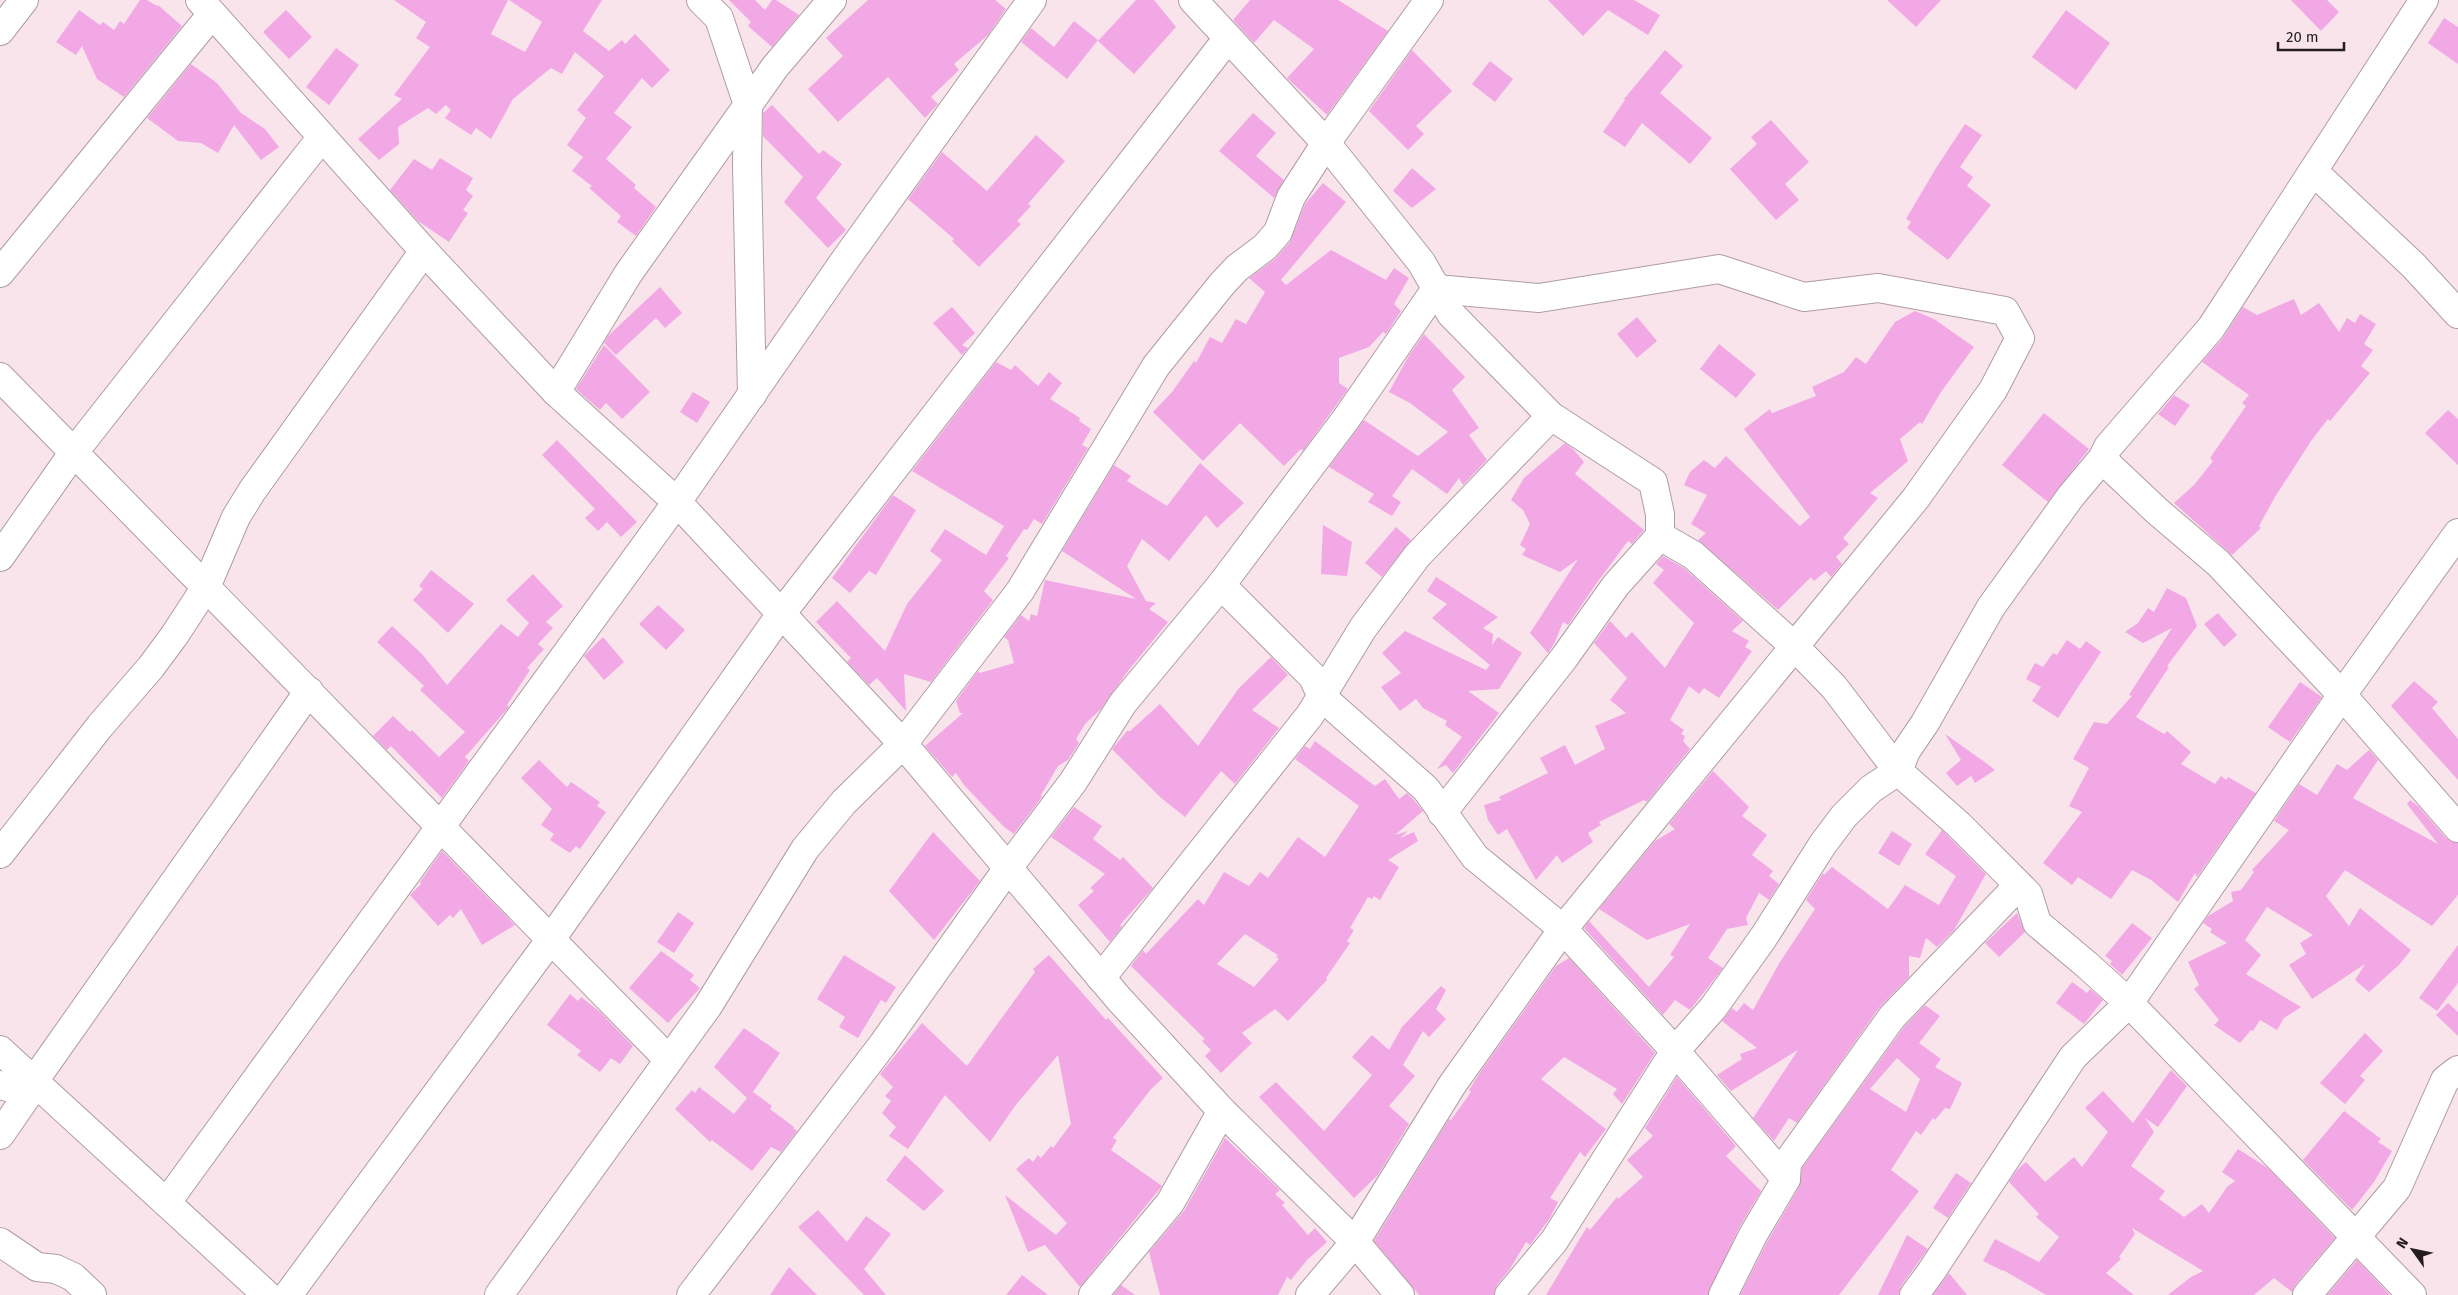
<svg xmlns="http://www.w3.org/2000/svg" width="2458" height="1295" font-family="'Fira Sans',sans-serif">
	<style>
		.building { fill: #f3a8e6; fill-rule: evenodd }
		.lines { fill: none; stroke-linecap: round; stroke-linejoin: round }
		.minor-casing { stroke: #af9ca3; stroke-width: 30 }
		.minor { stroke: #fff; stroke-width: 28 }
	</style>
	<rect width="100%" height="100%" fill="#f9e4eb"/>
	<g class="building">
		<polygon points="140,0 147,0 157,6 158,5 182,26 124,97 97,79 82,46 76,55 56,42 79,10 100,25 103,22 114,30 120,21 124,24"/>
		<polygon points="394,0 508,0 491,34 525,52 542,22 509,0 602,0 583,31 609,51 622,40 625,44 635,34 670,70 652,88 642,78 614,113 632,127 606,159 636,185 634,188 656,207 636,236 617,222 621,216 589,188 592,186 572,171 583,157 567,145 586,118 577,110 604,76 575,52 562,74 551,68 513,99 491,139 476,128 471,135 445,118 451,110 446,105 436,114 428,108 398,127 399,144 379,160 358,139 402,99 394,95 430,47 416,38 426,22"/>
		<polygon points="729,0 755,0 765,10 772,0 776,0 799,15 772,47 748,26 751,22"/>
		<polygon points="868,0 995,0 1006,9 988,35 954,64 959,70 931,97 938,104 925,118 888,77 838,122 808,89 843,56 826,38"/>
		<polygon points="1136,0 1154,0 1176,27 1134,74 1098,41"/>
		<polygon points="1250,0 1338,0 1388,31 1327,115 1287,78 1314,49 1274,20 1254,43 1233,20"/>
		<polygon points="1548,0 1634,0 1660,15 1648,35 1608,10 1583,36"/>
		<polygon points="1887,0 1941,0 1916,27"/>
		<polygon points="2291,0 2327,0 2339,12 2321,31"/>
		<polygon points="286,10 312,37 289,59 263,32"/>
		<polygon points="2066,10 2110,43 2076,90 2032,57"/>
		<polygon points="2444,18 2458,27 2458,64 2428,43"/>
		<polygon points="1074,21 1098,40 1067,79 1021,42 1031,28 1054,47"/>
		<polygon points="336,48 359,65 329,105 306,87"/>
		<polygon points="1412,50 1452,91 1416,126 1424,134 1408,150 1369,111"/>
		<polygon points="1665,50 1683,66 1660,93 1712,138 1690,164 1642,123 1625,147 1603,132 1625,100 1624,99"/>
		<polygon points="1490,61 1513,79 1495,102 1472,84"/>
		<polygon points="191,64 217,83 241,113 265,129 279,147 261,160 234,125 218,153 201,143 178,141 147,118"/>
		<polygon points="772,105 819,154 823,150 842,164 816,198 846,230 828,248 784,202 803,177 763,136 763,113"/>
		<polygon points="1253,113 1276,133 1256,156 1284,180 1274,198 1219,151"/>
		<polygon points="1771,120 1809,162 1785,184 1799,200 1776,220 1730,169 1757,144 1751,137"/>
		<polygon points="1965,124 1982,135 1960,167 1973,177 1967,186 1991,205 1948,260 1907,228 1911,222 1906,219 1936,168"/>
		<polygon points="1036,135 1065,161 1028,204 1031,206 1017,221 1021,224 979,267 952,241 954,239 908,199 942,152 987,191"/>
		<polygon points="440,158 473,178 466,190 473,196 463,210 468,213 449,242 418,221 390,190 414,159 432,170"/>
		<polygon points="1412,168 1436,189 1412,208 1393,191"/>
		<polygon points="1323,183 1346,202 1281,280 1286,285 1331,250 1386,280 1394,268 1409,278 1394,304 1401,311 1386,334 1383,332 1369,347 1339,358 1339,383 1348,389 1303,451 1301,449 1284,466 1240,423 1203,461 1153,412 1172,392 1194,361 1196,363 1210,337 1222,343 1236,319 1246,324 1265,292 1249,278 1275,259 1290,242 1305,204"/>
		<polygon points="660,287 682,313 665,328 656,318 616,355 604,343 608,336"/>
		<polygon points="2294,299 2301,315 2319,303 2339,332 2347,318 2355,323 2360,314 2376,324 2364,344 2373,350 2361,366 2370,373 2330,421 2328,419 2311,441 2275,497 2259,526 2261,528 2232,555 2174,503 2194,485 2213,461 2210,458 2246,406 2242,403 2249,395 2202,362 2223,338 2243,307 2257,315"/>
		<polygon points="952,307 975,333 962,345 968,348 962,355 933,323"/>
		<polygon points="1915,311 1934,319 1974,347 1941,392 1922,424 1920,422 1900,439 1908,461 1870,493 1878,498 1843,538 1849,544 1836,557 1842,564 1831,577 1826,571 1814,581 1811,577 1778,610 1698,540 1706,533 1691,524 1707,495 1684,485 1690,472 1704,460 1715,468 1726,456 1800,526 1810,517 1744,429 1770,409 1772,413 1816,396 1812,387 1844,372 1856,357 1866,364 1895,322"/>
		<polygon points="1637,317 1657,341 1637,358 1617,334"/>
		<polygon points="1424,334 1465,377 1452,390 1479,428 1469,435 1487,460 1463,485 1459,478 1447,494 1412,469 1392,496 1401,502 1392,516 1368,502 1374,494 1329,467 1364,420 1418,456 1448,432 1410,403 1389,392 1408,357"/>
		<polygon points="1719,344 1756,374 1736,398 1700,369"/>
		<polygon points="604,345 650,392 622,419 606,403 600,410 576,389"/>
		<polygon points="996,362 1011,370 1015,365 1038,386 1049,372 1062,383 1050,399 1080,418 1079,421 1091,429 1082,445 1088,448 1042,524 1034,519 1027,530 1024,529 1006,556 1009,558 984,591 993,600 931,682 904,674 906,711 877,678 869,685 847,662 851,658 816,622 837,601 885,651 907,604 942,560 930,551 945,529 986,555 1004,526 912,471"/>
		<polygon points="693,392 710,402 697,423 680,412"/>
		<polygon points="2174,395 2190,405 2175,426 2158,414"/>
		<polygon points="2448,410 2458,419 2458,465 2425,433"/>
		<polygon points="2044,413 2089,449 2048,502 2002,465"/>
		<polygon points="557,440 637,522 621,537 607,522 598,531 585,518 595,509 542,455"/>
		<polygon points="1565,443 1573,449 1584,462 1575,474 1644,530 1632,544 1628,541 1596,584 1568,625 1563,622 1554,644 1548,653 1530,633 1578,559 1560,572 1522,555 1526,549 1520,545 1530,524 1523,510 1511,500 1524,478"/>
		<polygon points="1200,463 1244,503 1217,528 1206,515 1169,561 1142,539 1127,566 1146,601 1156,603 1149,609 1168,622 1128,671 1101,709 1085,724 1076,739 1079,743 1068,760 1058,766 1041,795 1042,797 1014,834 1004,827 964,785 956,773 952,777 925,746 963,713 960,713 956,701 978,671 980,673 1014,663 1008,640 1004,637 1021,615 1029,621 1031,614 1037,616 1045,580 1136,599 1062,551 1114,465 1131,476 1127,481 1167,506"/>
		<polygon points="893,495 916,510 876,575 869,571 850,593 832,578"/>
		<polygon points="1323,525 1352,542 1347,576 1321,574"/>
		<polygon points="1396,527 1411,540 1382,577 1365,563"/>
		<polygon points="1663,556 1684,568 1743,621 1732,631 1749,641 1745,647 1752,651 1719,698 1704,688 1699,694 1689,686 1670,720 1684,730 1681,734 1685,736 1683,741 1690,749 1647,802 1644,800 1599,822 1601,825 1588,833 1593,842 1562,863 1557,855 1536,880 1507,829 1498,835 1488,820 1484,805 1501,800 1499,797 1548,773 1540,758 1565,745 1575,765 1605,749 1595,726 1626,713 1610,700 1627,678 1594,643 1610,621 1626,638 1632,632 1665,668 1694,623 1653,583 1664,570 1656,564"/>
		<polygon points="431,570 474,604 448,633 413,600 423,589 419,586"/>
		<polygon points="533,574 563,606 546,622 553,628 538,644 544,649 527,668 530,670 507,705 509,707 465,757 469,761 442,798 391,746 387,750 373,736 393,716 410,732 412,730 439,757 465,732 420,690 424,686 377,642 392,626 422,654 447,685 501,624 518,637 529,623 506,600"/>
		<polygon points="1436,577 1498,617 1483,628 1493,634 1492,645 1498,637 1522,653 1499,689 1468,691 1499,713 1453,773 1446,765 1437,769 1462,737 1445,725 1447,721 1423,708 1416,699 1400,711 1381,687 1401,673 1382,653 1405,631 1486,670 1490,665 1432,618 1447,604 1427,591"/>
		<polygon points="2167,588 2186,598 2197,626 2167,666 2169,667 2136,717 2164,734 2167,731 2191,752 2181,764 2215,784 2221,776 2226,780 2228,777 2256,793 2197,877 2195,873 2178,902 2151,880 2132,870 2111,899 2078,877 2072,885 2043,863 2082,812 2069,806 2089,768 2073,759 2094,722 2107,724 2132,696 2129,695 2172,628 2143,643 2125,632 2138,623 2148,608 2154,612"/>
		<polygon points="658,605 685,630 666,650 639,624"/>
		<polygon points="2218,613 2237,635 2224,647 2204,624"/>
		<polygon points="603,637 624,662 604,680 584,656"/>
		<polygon points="2067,640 2080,649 2086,641 2101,652 2058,718 2032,701 2041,687 2026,679 2035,663 2043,667 2053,653 2057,655"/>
		<polygon points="1271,657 1288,675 1252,710 1279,728 1235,784 1221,771 1185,817 1160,797 1112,749 1127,731 1130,731 1160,704 1198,746 1239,688"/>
		<polygon points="2414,681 2438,702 2432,708 2458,739 2458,780 2391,706"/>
		<polygon points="2300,682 2322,697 2290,742 2268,727"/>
		<polygon points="1945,734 1986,763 1995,770 1975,783 1971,776 1957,786 1946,773 1961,760"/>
		<path d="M1315,741L1375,786L1385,779L1399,799L1407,793L1414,800L1423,811L1395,835L1408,831L1400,838L1414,832L1418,841L1388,860L1399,867L1380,900L1374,896L1372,899L1368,897L1350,928L1354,930L1347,941L1350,943L1326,978L1327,980L1288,1021L1275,1009L1242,1033L1252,1043L1221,1073L1205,1056L1211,1050L1202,1041L1205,1039L1131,966L1143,950L1146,954L1198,899L1204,905L1224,872L1249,886L1260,872L1268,878L1298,837L1325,857L1359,806L1295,759L1305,746L1310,749ZM1245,934L1278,955L1276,957L1279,959L1254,987L1217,964Z"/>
		<polygon points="2369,750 2378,760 2353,798 2438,844 2407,804 2410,800 2418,806 2446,838 2458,843 2458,895 2432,926 2345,870 2326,896 2349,926 2360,908 2411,950 2399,965 2369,992 2355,980 2365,964 2312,999 2289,965 2306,954 2300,943 2313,935 2267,907 2245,940 2261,955 2246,974 2301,1007 2284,1018 2277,1030 2260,1020 2253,1031 2251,1030 2240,1043 2214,1025 2219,1020 2194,989 2199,985 2188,962 2227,943 2210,932 2212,929 2203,923 2208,916 2233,901 2231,892 2241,890 2254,872 2252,870 2289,830 2274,821 2299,784 2317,795 2337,764 2347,770"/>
		<polygon points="539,760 567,787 571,782 600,802 597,806 606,812 580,849 576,846 570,853 550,840 554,834 541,825 552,809 521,778"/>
		<polygon points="1713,771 1749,807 1742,816 1767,835 1752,855 1773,871 1769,876 1779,884 1769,900 1759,893 1746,918 1748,925 1727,929 1708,958 1723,968 1690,1010 1675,1000 1663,1015 1584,928 1589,921 1649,987 1674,957 1670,955 1690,924 1647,940 1599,909 1655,841 1675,829 1669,824"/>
		<polygon points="1074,807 1102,826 1093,839 1120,860 1123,857 1153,888 1120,925 1122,927 1110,942 1078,905 1094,891 1090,888 1105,874 1051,837"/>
		<polygon points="1942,830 1986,874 1954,930 1937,947 1926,938 1920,958 1909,956 1909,977 1879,1008 1797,1123 1789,1118 1774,1141 1753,1118 1798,1050 1731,1091 1717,1075 1742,1059 1740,1054 1757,1048 1722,1021 1732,1008 1737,1012 1744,1003 1753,1010 1780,962 1815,909 1806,900 1823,873 1824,875 1832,867 1888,909 1905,885 1939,905 1956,876 1925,854"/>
		<polygon points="1892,831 1912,844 1899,866 1878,853"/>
		<polygon points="933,832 980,881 934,940 889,891"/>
		<polygon points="442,851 515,925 482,945 461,909 453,918 450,915 438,926 410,895 421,884 420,882"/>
		<polygon points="678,912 694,923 674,953 657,942"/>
		<polygon points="2017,913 2025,932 1999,957 1985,943"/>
		<polygon points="2132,923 2152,938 2122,975 2110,964 2112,961 2105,956"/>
		<polygon points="2458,945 2458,983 2437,1011 2419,998"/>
		<polygon points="661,951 694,975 690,980 700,988 668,1023 629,988"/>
		<polygon points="844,955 896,987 886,1003 881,1000 858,1038 839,1027 845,1017 817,999"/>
		<polygon points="1049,955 1106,1020 1108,1018 1163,1078 1151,1089 1113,1138 1117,1140 1111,1150 1162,1186 1080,1287 1045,1245 1028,1252 1005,1195 1056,1235 1067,1223 1016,1169 1029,1158 1033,1162 1038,1155 1041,1158 1051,1146 1053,1148 1071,1124 1058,1055 1015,1106 990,1142 945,1095 908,1149 889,1136 896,1127 882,1113 891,1101 885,1096 893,1087 880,1074 922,1023 967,1066 1035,972 1033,969"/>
		<polygon points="1569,958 1655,1053 1622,1104 1613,1094 1617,1089 1564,1057 1541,1079 1606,1129 1585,1157 1580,1152 1550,1198 1558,1202 1550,1218 1530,1245 1526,1242 1510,1269 1497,1285 1494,1295 1419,1295 1374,1241 1449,1119 1451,1120 1471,1092 1469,1090 1481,1071 1556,966"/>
		<polygon points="2072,982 2087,993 2090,989 2103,1000 2084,1024 2056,1003"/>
		<polygon points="1441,986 1446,990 1436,1009 1446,1019 1429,1037 1423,1031 1403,1065 1415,1076 1389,1106 1409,1124 1378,1175 1354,1198 1259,1097 1276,1082 1324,1131 1372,1075 1352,1057 1372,1035 1389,1050 1402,1027"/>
		<polygon points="570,994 578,1001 581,997 599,1011 633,1046 620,1064 611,1058 600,1072 577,1055 581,1051 547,1025"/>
		<polygon points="2448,1003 2458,1012 2458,1036 2436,1015"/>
		<path d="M1925,1005L1940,1016L1919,1043L1941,1059L1935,1067L1962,1083L1950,1109L1945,1108L1935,1120L1933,1118L1921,1135L1916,1131L1891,1170L1919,1191L1839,1295H1740L1767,1242L1799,1187L1802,1168L1904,1027ZM1897,1058L1920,1079L1906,1112L1870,1089Z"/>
		<polygon points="744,1028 780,1053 753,1092 772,1106 770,1109 794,1127 793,1128 797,1131 781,1152 771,1147 752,1171 712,1140 710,1142 675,1109 692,1090 695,1093 699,1087 734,1114 747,1098 714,1067"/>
		<polygon points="2365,1033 2383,1051 2360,1076 2365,1080 2345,1104 2320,1083"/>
		<polygon points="2171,1070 2187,1086 2158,1127 2145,1118 2154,1132 2131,1166 2165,1191 2159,1199 2184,1217 2202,1204 2209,1213 2227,1187 2235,1181 2222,1172 2238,1149 2268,1168 2335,1238 2295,1285 2292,1292 2274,1278 2254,1295 2168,1295 2191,1277 2203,1271 2132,1228 2135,1234 2119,1257 2121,1259 2106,1273 2134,1295 2046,1295 2003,1270 2003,1271 1983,1261 1995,1239 2039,1262 2059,1237 2036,1217 2039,1214 2009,1182 2017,1170 2026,1162 2045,1182 2074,1157 2082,1167 2108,1132 2085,1108 2103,1091 2133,1123"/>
		<polygon points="1677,1077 1736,1146 1726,1156 1761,1191 1739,1228 1708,1295 1546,1295 1587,1227 1590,1230 1617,1197 1618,1199 1643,1177 1627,1160 1653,1136 1645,1128"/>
		<polygon points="2344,1111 2381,1139 2378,1142 2392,1151 2374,1182 2352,1210 2303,1160"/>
		<polygon points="1225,1138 1280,1190 1275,1194 1285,1203 1282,1205 1308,1235 1315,1228 1327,1242 1307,1260 1291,1280 1287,1277 1278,1295 1160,1295 1149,1252 1184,1211"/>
		<polygon points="905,1155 944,1191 924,1211 886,1180"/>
		<polygon points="1956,1173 1971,1183 1948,1218 1933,1208"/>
		<polygon points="818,1210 847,1242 866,1216 891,1234 864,1269 886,1295 864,1295 798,1227"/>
		<polygon points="1907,1235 1928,1249 1901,1286 1899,1295 1878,1295"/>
		<polygon points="2357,1260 2390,1295 2327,1295"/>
		<polygon points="789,1267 817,1295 770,1295"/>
		<polygon points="1949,1273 1967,1295 1933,1295"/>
		<polygon points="1022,1275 1048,1295 1006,1295"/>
		<polygon points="1121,1285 1135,1295 1113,1295"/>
	</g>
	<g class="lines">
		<g class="minor-casing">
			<g id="minor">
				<polyline points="200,0 424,251 556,392 677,502 903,744 1119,999 1222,1111 1355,1242 1400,1295"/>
				<polyline points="701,0 719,18 748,105 747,165 752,395"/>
				<polyline points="1193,0 1326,143 1421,262 1451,314 1551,416 1653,482 1660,514 1660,536 1693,555 1794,646 1834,687 1898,771 1959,825 2028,894 2037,923 2087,965 2129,1003 2412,1295"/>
				<polyline points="0,31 24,0"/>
				<polyline points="2314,172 2414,266 2458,314"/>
				<polyline points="0,273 212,14"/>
				<polyline points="0,377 668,1059"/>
				<polyline points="556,392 628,274 775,67 832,0"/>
				<polyline points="2102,459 2157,511 2218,563 2342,695 2458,828"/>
				<polyline points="0,557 74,452 322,137"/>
				<polyline points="1221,585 1313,677 1322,697 1426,789 1475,857 1563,929 1675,1051 1786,1179"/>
				<polyline points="1442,813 1564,658 1616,585 1660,536"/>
				<polyline points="0,854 100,726 151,667 174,636 206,587 236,517 252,491 424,251"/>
				<polyline points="1101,978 1310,715 1363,628 1417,556 1551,416"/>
				<polyline points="0,1050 267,1295"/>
				<polyline points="0,1085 29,1093"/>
				<polyline points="0,1135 29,1093 34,1081 309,691"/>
				<polyline points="167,1202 677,502 845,260 1032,0"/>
				<polyline points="0,1242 37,1267 56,1269 73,1277 92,1295"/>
				<polyline points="288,1295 551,939 781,614 1228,38"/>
				<polyline points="499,1295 708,1006 805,849 844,802 903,744 1020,591 1156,366 1222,284 1237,268 1265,247 1278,232 1291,197 1326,143 1429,0"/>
				<polyline points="691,1295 883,1044 1008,868 1073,782 1123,703 1221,585 1346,419 1436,289 1539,298 1719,269 1804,297 1878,288 2005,311 2020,338 1993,390 1916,498 1563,929 1452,1085 1355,1242 1310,1295"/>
				<polyline points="1093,1295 1170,1203 1222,1111"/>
				<polyline points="1509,1295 1554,1241 1675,1051 1713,1008 1763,938 1823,844 1844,816 1871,789 1898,771 1906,751 1925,723 1991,607 2071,496 2102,459 2108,447 2211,328 2424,0"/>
				<polyline points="1723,1295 1753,1235 1786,1179 1787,1163 1892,1017 2018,886"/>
				<polyline points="1914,1295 1931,1272 2073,1057 2129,1003 2342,695 2458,533"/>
				<polyline points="2307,1295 2397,1188 2445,1080 2458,1070"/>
			</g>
		</g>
		<use href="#minor" class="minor"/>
	</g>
	<g transform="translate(2413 1250) rotate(303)" stroke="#f9e4eb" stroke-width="4" paint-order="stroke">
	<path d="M0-4L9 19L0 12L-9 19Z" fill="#241d20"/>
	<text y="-8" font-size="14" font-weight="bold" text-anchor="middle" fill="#241d20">N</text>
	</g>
	<path d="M2278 42v8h66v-8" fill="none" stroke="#241d20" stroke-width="2.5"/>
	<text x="2286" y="42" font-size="15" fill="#241d20" stroke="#f9e4eb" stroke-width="4" paint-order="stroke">20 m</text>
</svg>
